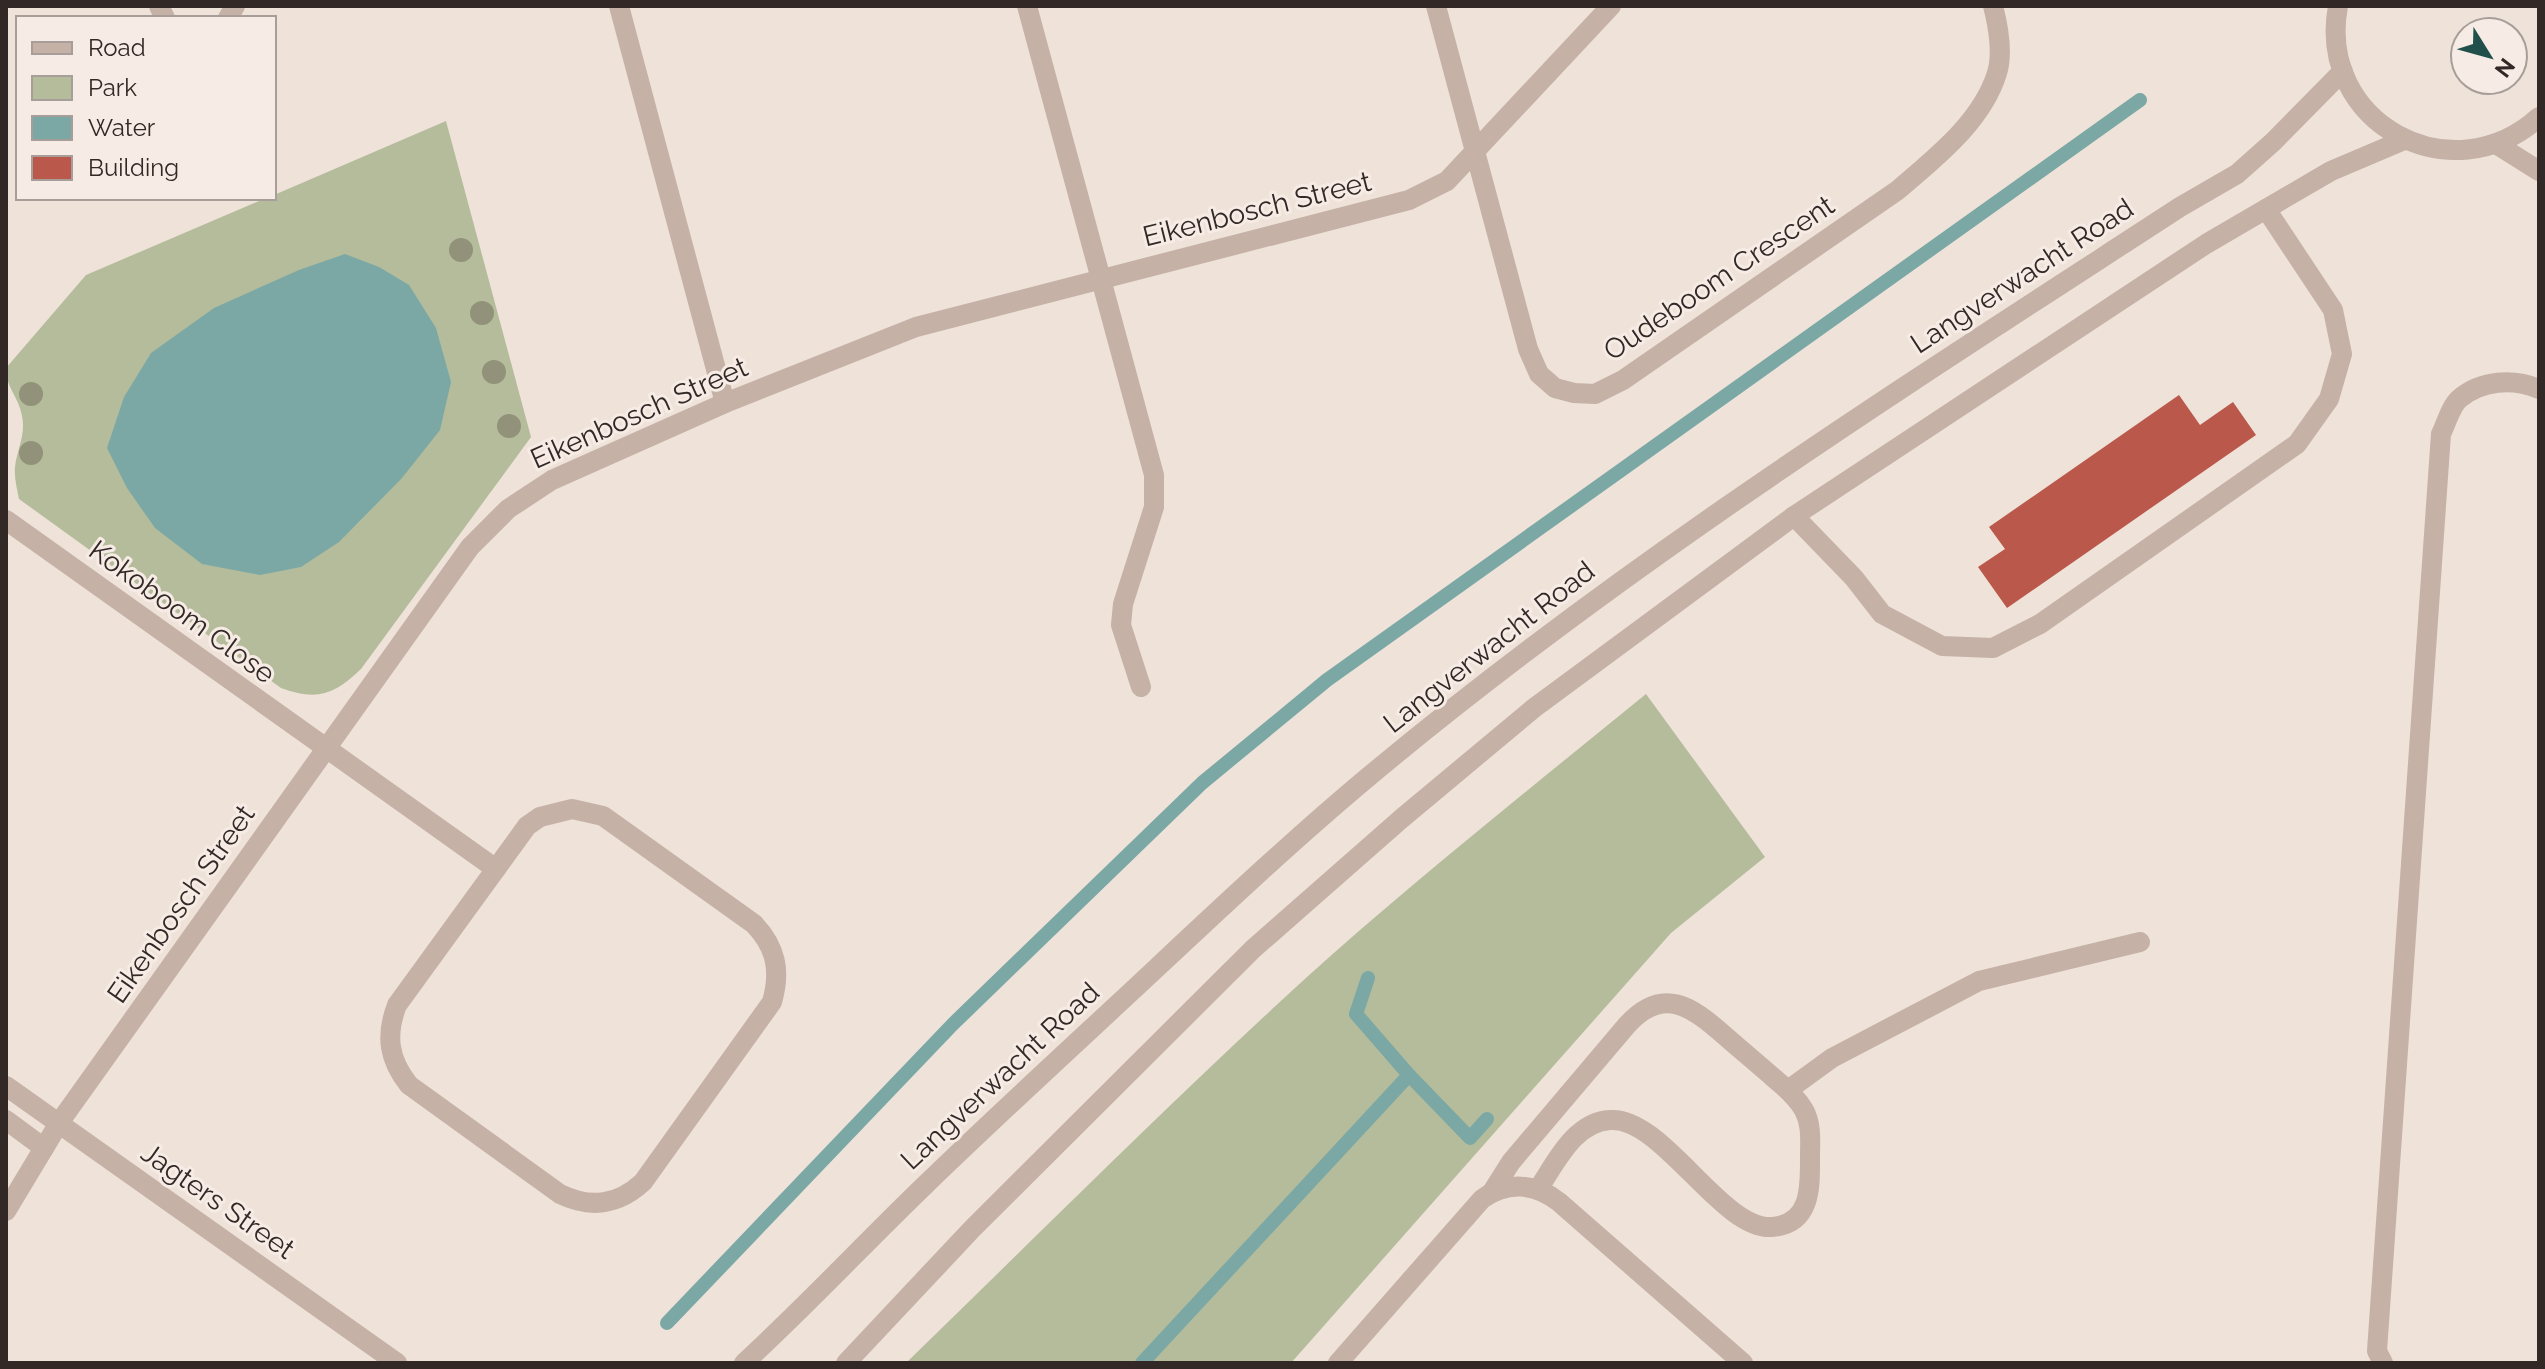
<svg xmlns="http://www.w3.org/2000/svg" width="2545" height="1369" font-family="Raleway,sans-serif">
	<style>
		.green { fill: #b4bc9b }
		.water { fill: #7ba8a5 }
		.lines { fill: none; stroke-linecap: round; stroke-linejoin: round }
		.stream { stroke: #7ba8a5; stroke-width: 14 }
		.building { fill: #ba584b }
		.minor { stroke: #c5b1a6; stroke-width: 20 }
		.tree { fill: #92917a }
		.labels { text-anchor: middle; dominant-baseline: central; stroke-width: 6; stroke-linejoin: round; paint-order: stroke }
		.street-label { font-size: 28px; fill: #322926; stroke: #f7ece5 }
	</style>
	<rect width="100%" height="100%" fill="#eee2d9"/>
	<g class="green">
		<path d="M446,121L531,437L361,669C334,695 317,701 281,688L19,499C17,489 14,477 15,467C17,449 26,435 22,416C19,397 6,388 6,368L86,275L266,198H274V195Z"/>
		<path d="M1646,694L1765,857L1671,933L1291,1363H906C1039,1234 1170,1102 1307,977C1417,878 1532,787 1646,694Z"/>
	</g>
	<polygon class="water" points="345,254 379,267 409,285 436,328 451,382 440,430 402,478 339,542 301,567 260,575 202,564 155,528 127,488 107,448 124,397 151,353 214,308 299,270"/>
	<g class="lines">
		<g class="stream">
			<polyline points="1409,1075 1470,1138 1487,1119"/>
			<polyline points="667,1323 953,1024 1202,783 1327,680 2140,100"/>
			<polyline points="1142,1363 1409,1075 1356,1014 1368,978"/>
		</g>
	</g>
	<polygon class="building" points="2179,395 2200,425 2233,402 2256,435 2007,608 1978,567 2005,549 1989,527"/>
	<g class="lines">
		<g class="minor">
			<polyline points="159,6 165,18"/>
			<polyline points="619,6 725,403"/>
			<polyline points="1027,6 1154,475 1154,507 1123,604 1121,625 1141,687"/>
			<path d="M1436,6L1528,349L1539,374L1555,388L1574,393L1595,394L1623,380L1898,190C1935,158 1982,122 1997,73C2003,54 1998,25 1993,6"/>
			<path d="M2338,6C2316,123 2452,196 2539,117"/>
			<polyline points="228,18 235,6"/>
			<polyline points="2496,144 2539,171"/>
			<polyline points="1794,516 1854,578 1882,614 1942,646 1993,648 2040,624 2297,444 2329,399 2342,354 2333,310 2266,209"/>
			<polyline points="6,520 496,869"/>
			<path d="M572,809L603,816L754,924C776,947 781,971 772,1002L643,1182C618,1205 591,1209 560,1194L409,1085C389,1060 385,1036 397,1005L527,826L540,817Z"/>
			<polyline points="6,1086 397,1363"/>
			<polyline points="1788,1090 1832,1058 1979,981 2140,942"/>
			<polyline points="6,1120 44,1148"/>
			<path d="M1492,1192L1511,1162L1627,1025C1663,985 1692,1007 1724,1035C1741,1050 1758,1064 1775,1079C1786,1088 1797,1098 1804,1110C1812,1125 1810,1141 1810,1157C1810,1186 1812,1224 1772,1227C1722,1231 1662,1116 1610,1120C1574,1122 1556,1163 1538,1189"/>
			<polyline points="6,1211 59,1123 470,547 508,509 552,480 725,403 916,327 1409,200 1447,181 1611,6"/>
			<path d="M744,1363C806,1306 863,1245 923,1187C992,1120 1063,1055 1133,990C1210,918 1287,845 1367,778C1623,564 1902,388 2180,207L2237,174L2273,142L2343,71"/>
			<polyline points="846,1363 972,1229 1253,949 1401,819 1534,708 1794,516 2206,244 2331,171 2404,140"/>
			<path d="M1338,1363L1482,1199C1507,1181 1535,1183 1559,1202L1743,1363"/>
			<path d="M2383,1363L2377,1351L2441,434C2446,424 2451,406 2459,399C2481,380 2513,378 2539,389"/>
		</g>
	</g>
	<g class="tree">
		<circle cx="461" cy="250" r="12"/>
		<circle cx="482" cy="313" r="12"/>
		<circle cx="494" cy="372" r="12"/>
		<circle cx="31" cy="394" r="12"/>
		<circle cx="509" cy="426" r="12"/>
		<circle cx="31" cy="453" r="12"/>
	</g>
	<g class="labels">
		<g class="street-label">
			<text transform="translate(1257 209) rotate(-14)">Eikenbosch Street</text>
			<text transform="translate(2022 276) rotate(-33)">Langverwacht Road</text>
			<text transform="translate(1719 278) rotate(-34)">Oudeboom Crescent</text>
			<text transform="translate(639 413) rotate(-24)">Eikenbosch Street</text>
			<text transform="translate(182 612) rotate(36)">Kokoboom Close</text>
			<text transform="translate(1489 647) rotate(-38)">Langverwacht Road</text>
			<text transform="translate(181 904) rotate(-55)">Eikenbosch Street</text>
			<text transform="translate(1000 1076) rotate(-43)">Langverwacht Road</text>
			<text transform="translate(218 1201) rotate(35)">Jagters Street</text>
		</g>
	</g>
	<rect width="2545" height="1369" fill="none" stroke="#322926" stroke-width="16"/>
	<rect x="16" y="16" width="260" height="184" fill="#f7ece5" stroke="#a89e99" stroke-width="2"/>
	<rect x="32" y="42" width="40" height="12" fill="#c5b1a6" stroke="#a89e99" stroke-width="2"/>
	<text x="88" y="56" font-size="24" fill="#322926">Road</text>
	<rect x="32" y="76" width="40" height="24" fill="#b4bc9b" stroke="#a89e99" stroke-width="2"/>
	<text x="88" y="96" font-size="24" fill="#322926">Park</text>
	<rect x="32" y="116" width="40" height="24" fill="#7ba8a5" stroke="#a89e99" stroke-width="2"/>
	<text x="88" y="136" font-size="24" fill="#322926">Water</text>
	<rect x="32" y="156" width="40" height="24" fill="#ba584b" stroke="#a89e99" stroke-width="2"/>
	<text x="88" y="176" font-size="24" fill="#322926">Building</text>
	<g transform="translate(2489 56) rotate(127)"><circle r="38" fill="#f7ece5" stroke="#a89e99" stroke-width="2"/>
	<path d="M0-6L14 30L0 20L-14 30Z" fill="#204f4c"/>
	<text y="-12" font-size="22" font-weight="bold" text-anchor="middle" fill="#322926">N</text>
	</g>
</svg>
